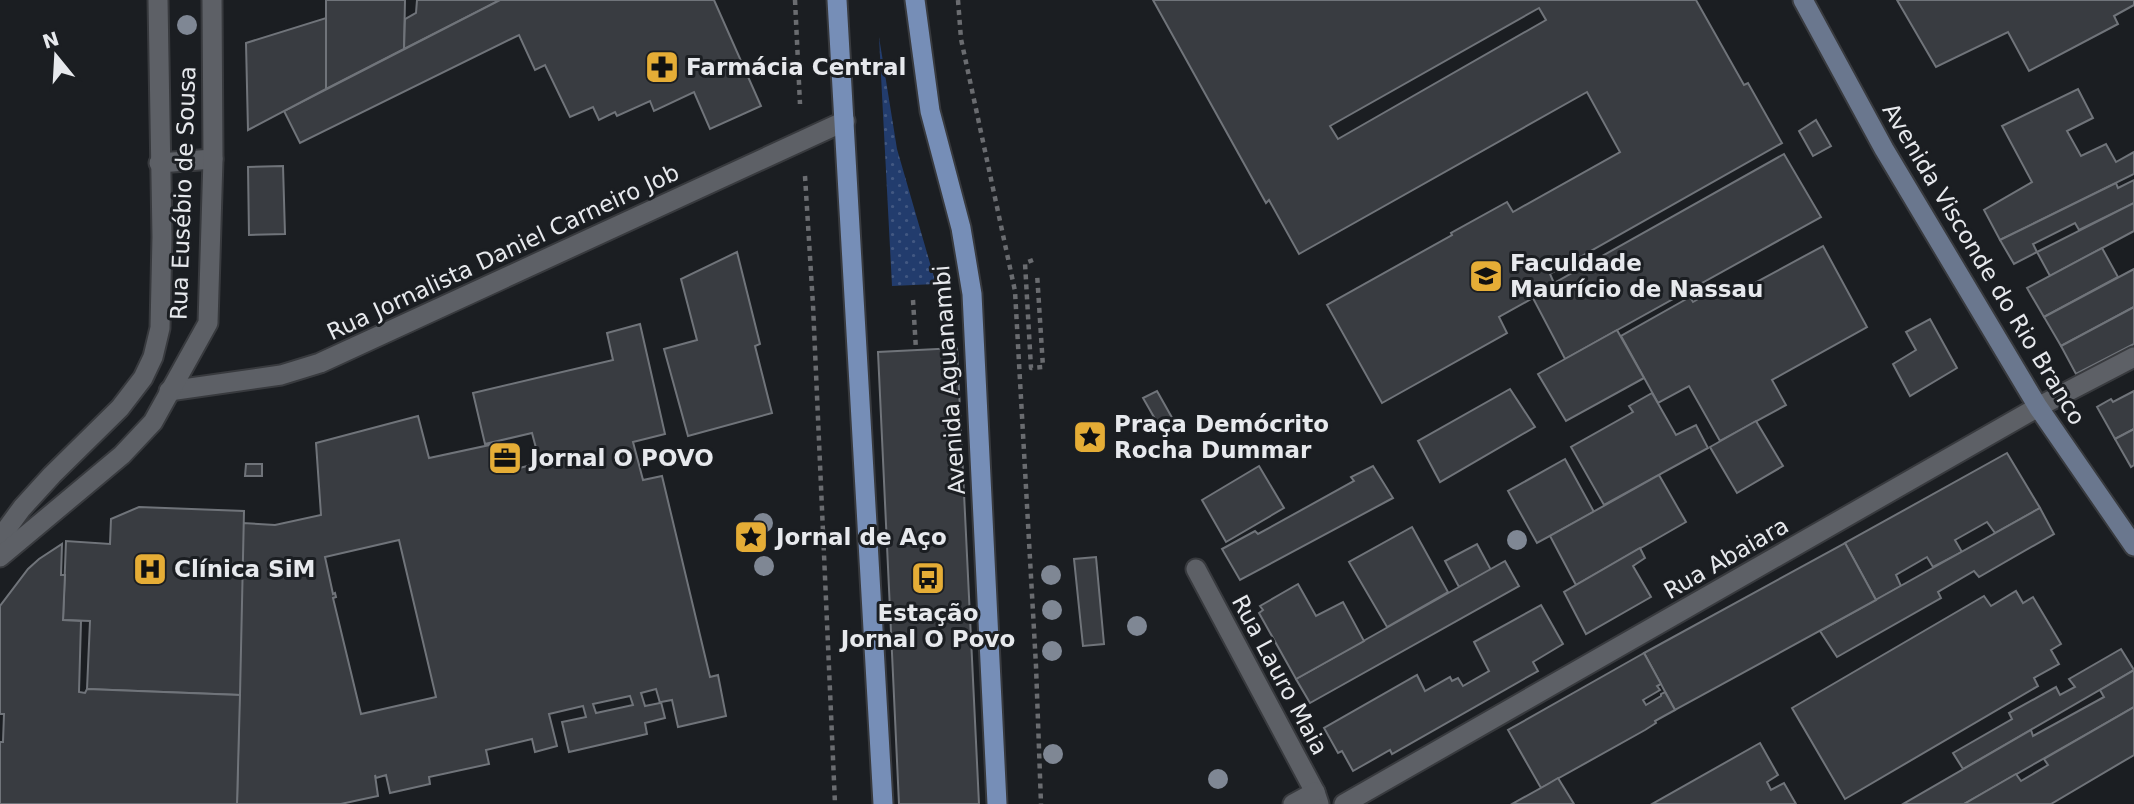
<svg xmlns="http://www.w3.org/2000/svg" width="2134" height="804" font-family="'DejaVu Sans',sans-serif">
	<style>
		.garden { fill: url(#garden-dots) }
		.building { fill: #393c41; stroke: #70747a; stroke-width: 2; fill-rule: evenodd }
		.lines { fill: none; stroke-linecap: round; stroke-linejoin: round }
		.minor-casing { stroke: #383a3e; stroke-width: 23 }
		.secondary-casing { stroke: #383a3e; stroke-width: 23 }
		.primary-casing { stroke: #383a3e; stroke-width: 23 }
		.path { stroke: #6a6c70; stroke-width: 4.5; stroke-dasharray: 5 5; stroke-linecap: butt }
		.minor { stroke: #5d6066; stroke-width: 19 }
		.secondary { stroke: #6a778e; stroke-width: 19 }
		.primary { stroke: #768eb7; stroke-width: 19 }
		.tree { fill: #7f8794 }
		.labels { text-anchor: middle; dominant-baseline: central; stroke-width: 6; stroke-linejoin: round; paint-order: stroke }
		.poi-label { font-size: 23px; font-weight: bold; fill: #e7e9ed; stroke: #1b1e22; text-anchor: start }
		.street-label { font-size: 23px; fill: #e7e9ed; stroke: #1b1e22 }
	</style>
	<defs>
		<pattern id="garden-dots" width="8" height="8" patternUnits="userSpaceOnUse" patternTransform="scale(1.75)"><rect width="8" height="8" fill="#223c6d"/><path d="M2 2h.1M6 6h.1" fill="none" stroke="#425882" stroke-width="1.8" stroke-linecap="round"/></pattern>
	</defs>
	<rect width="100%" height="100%" fill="#1b1e22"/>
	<polygon class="garden" points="879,37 897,149 936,284 892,286"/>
	<g class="building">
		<polygon points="326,0 405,0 404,49 326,89"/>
		<polygon points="417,0 500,0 404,49 405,19 416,13"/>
		<polygon points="500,0 714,0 761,106 710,129 694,92 654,111 650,101 617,116 615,112 599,120 593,107 570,117 545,65 535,70 519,35 300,143 284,111"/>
		<path d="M1153,0H1696L1744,85L1748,83L1782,143L1550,274L1554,283L1784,154L1821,217L1565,359L1533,298L1499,317L1507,333L1382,403L1327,305L1452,235L1451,233L1507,202L1513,212L1620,152L1587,92L1299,254L1269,200L1266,203ZM1539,8L1546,20L1338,139L1330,126Z"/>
		<polygon points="1897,0 2134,0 2134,5 2114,16 2118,24 2029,71 2008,32 1936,67"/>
		<polygon points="326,18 326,89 248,130 246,43"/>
		<polygon points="2078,89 2093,118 2067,131 2081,156 2106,144 2116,162 2134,152 2134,174 2000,240 1984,210 2032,182 2002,126"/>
		<polygon points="1816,120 1831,146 1813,156 1799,131"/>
		<polygon points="283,166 285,234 249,235 248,167"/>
		<polygon points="2134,180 2134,203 2079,230 2075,223 2033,244 2037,252 2014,264 2000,240 2116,183 2118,188"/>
		<polygon points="2134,203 2134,231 2050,276 2037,252"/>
		<polygon points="1823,246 1867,327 1772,380 1786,405 1720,441 1689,386 1658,403 1621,336 1690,297 1693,302 1721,286 1727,298"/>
		<polygon points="2102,248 2118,277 2044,317 2027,288"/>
		<polygon points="737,252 760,344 755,346 772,413 688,436 664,349 697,340 681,279"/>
		<polygon points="2134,269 2134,307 2061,346 2044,317"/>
		<polygon points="2134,307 2134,344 2076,374 2061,346"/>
		<polygon points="1930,319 1957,368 1910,396 1893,364 1916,350 1906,332"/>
		<path d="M640,324L665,434L633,442L643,480L662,476L710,677L718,675L726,716L678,727L672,700L661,702L665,718L645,723L647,734L569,752L562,722L586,717L583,706L549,714L557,746L535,752L532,739L486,750L489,764L429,777L430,784L390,793L386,775L376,778L375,775L378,796L359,800L341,804H237L243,523L275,525L321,515L316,443L418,416L429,458L499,443L504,454L510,453L515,469L540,463L532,433L485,444L473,393L613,360L607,333ZM399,540L436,697L361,714L333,598L336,597L335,593L333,594L325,557ZM656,689L660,703L645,706L641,693ZM630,696L633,705L596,713L593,704Z"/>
		<polygon points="1617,330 1644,378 1566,421 1538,374"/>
		<polygon points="957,348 979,804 899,804 878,352"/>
		<polygon points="1510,389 1535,427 1440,482 1418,441"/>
		<polygon points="1157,391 1175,423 1162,431 1143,398"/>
		<polygon points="2134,391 2134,429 2115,439 2097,407 2111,399 2113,402"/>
		<polygon points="1652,393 1676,435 1696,425 1708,448 1604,505 1571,447 1633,412 1629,406"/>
		<polygon points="1756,421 1783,466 1737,493 1710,447"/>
		<polygon points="2134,429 2134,465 2131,467 2115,439"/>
		<polygon points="2007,453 2040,508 1995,533 1987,522 1955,540 1962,552 1933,567 1927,557 1896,575 1901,586 1876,600 1845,543"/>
		<polygon points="1565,459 1594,512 1537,543 1508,491"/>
		<polygon points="246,464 262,464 262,476 245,476"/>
		<polygon points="1259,466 1284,508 1226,542 1202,500"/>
		<polygon points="1373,466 1393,498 1240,580 1222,549 1255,531 1258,534 1354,481 1351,477"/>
		<polygon points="1659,475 1686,522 1576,585 1550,536"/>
		<polygon points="139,507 244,511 240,695 87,689 90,621 63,620 66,541 110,544 111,519"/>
		<polygon points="2040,508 2054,534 1979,577 1974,571 1938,592 1941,598 1837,657 1820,631"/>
		<polygon points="1412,527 1448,592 1387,627 1349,562"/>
		<polygon points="1845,543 1876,600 1675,710 1644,653"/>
		<polygon points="62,544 61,575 65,575 63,620 81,621 79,692 85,693 87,689 240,695 237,804 0,804 0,742 3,742 4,714 0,714 0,606 28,569 39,559"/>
		<polygon points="1477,544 1491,570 1459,587 1445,561"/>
		<polygon points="1640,548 1645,558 1633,566 1651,597 1586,634 1564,592"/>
		<polygon points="1096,557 1104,644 1083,646 1074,559"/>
		<polygon points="1505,561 1519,586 1310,703 1296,679"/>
		<polygon points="1298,584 1316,616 1343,602 1364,641 1296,679 1259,613 1263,610 1260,606"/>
		<polygon points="2016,591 2023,603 2033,597 2061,644 2051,650 2059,664 2034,678 2038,686 1845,799 1792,708 1984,596 1991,606"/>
		<polygon points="1541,605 1563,644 1533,662 1538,671 1392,754 1390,750 1353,771 1342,751 1338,753 1324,728 1417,675 1425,691 1450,677 1452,681 1458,678 1463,686 1489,671 1474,642"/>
		<polygon points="2121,649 2134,670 1963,769 1953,753 2012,719 2009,713 2056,687 2060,695 2075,687 2069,679"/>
		<polygon points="1644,653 1661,684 1657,686 1660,690 1643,700 1646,705 1661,696 1661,694 1665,692 1675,710 1655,721 1656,723 1645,730 1541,788 1508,730"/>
		<polygon points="2134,670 2134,707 1964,804 1903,804 2031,730 2033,736 2104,697 2100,690"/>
		<polygon points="2134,707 2134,755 2051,804 1964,804 2016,774 2021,781 2048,765 2044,759"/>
		<polygon points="1760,743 1778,775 1767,782 1771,790 1784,783 1796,804 1652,804"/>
		<polygon points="1558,778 1574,804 1512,804 1548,784"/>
	</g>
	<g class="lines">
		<g class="minor-casing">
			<g id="minor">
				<polyline points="159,163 213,159"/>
				<polyline points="169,391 281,375 320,363 845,121"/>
				<polyline points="0,538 22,508 52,475 120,408 143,378 153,357 160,328 162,237 158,0"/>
				<polyline points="0,557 122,455 153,422 208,323 213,159 212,0"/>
				<polyline points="1196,569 1315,792 1319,804"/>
				<polyline points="1293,804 1315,792"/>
				<polyline points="1344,804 2038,407 2134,357"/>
			</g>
		</g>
		<g class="secondary-casing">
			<polyline id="secondary" points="1803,0 1884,149 2038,407 2134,546"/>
		</g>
		<g class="primary-casing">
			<g id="primary">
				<polyline points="837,0 883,804"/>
				<polyline points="915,0 930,111 961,228 972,294 997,804"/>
			</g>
		</g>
		<g class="path">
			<polyline points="795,0 800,104"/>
			<polyline points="958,0 961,39 1015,291 1036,666 1041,804"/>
			<polyline points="805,176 813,305 835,804"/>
			<polyline points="1033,260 1025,263 1031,368 1043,367 1037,273"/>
			<polyline points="913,300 916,350"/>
		</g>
		<use href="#minor" class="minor"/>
		<use href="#secondary" class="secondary"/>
		<use href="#primary" class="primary"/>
	</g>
	<g class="tree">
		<circle cx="187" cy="25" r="10"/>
		<circle cx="763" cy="523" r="10"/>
		<circle cx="1517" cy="540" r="10"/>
		<circle cx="764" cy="566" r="10"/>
		<circle cx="1051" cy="575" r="10"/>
		<circle cx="1052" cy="610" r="10"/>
		<circle cx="1137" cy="626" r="10"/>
		<circle cx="1052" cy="651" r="10"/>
		<circle cx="1053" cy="754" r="10"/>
		<circle cx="1218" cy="779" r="10"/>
	</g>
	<defs>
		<g id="pharmacy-square" transform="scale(1.75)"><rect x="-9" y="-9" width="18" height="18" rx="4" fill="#e5ad36" stroke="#1b1e22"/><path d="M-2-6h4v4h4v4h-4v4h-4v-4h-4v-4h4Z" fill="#111"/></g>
		<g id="university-square" transform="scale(1.75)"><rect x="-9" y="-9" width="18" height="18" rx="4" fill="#e5ad36" stroke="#1b1e22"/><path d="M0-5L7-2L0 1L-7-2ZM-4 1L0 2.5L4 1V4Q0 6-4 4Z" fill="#111"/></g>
		<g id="sight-square" transform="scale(1.75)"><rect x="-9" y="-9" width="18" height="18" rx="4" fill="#e5ad36" stroke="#1b1e22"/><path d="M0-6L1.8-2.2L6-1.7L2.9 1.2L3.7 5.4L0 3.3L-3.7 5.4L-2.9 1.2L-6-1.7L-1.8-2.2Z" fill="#111"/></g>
		<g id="office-square" transform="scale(1.75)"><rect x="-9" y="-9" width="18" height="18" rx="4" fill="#e5ad36" stroke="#1b1e22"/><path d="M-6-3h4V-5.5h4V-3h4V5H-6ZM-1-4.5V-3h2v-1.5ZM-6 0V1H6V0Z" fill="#111"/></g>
		<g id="hospital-square" transform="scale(1.75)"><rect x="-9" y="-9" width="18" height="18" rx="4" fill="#e5ad36" stroke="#1b1e22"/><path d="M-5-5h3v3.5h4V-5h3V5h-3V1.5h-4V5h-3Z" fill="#111"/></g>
		<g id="bus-square" transform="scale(1.75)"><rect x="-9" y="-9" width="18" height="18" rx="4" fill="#e5ad36" stroke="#1b1e22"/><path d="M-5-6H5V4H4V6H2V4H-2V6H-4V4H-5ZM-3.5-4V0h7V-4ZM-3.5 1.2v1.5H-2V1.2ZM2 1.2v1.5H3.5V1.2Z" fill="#111"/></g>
	</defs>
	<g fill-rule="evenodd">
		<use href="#pharmacy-square" x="662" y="67"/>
		<use href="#university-square" x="1486" y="276"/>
		<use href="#sight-square" x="1090" y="437"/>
		<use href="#office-square" x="505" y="458"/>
		<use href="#sight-square" x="751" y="537"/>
		<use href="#hospital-square" x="150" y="569"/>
		<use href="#bus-square" x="928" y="578"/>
	</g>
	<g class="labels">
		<g class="poi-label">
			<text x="686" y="67">Farmácia Central</text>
			<text x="1510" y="263">Faculdade<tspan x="1510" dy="26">Maurício de Nassau</tspan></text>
			<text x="1114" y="424">Praça Demócrito<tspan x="1114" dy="26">Rocha Dummar</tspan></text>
			<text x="530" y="458">Jornal O POVO</text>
			<text x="776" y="537">Jornal de Aço</text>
			<text x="174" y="569">Clínica SiM</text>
			<text x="928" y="613" text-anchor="middle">Estação<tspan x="928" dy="26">Jornal O Povo</tspan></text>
		</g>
		<g class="street-label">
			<text transform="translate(183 193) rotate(-88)">Rua Eusébio de Sousa</text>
			<text transform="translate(503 252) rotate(-25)">Rua Jornalista Daniel Carneiro Job</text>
			<text transform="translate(1984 264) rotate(59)">Avenida Visconde do Rio Branco</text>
			<text transform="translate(949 380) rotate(-94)">Avenida Aguanambi</text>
			<text transform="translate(1726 558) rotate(-30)">Rua Abaiara</text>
			<text transform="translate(1280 675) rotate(62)">Rua Lauro Maia</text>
		</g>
	</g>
	<g transform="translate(56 56) rotate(342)" stroke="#1b1e22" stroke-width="5" paint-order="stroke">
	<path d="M0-5L12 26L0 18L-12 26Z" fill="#e7e9ed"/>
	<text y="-10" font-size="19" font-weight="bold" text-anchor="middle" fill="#e7e9ed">N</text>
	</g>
</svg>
